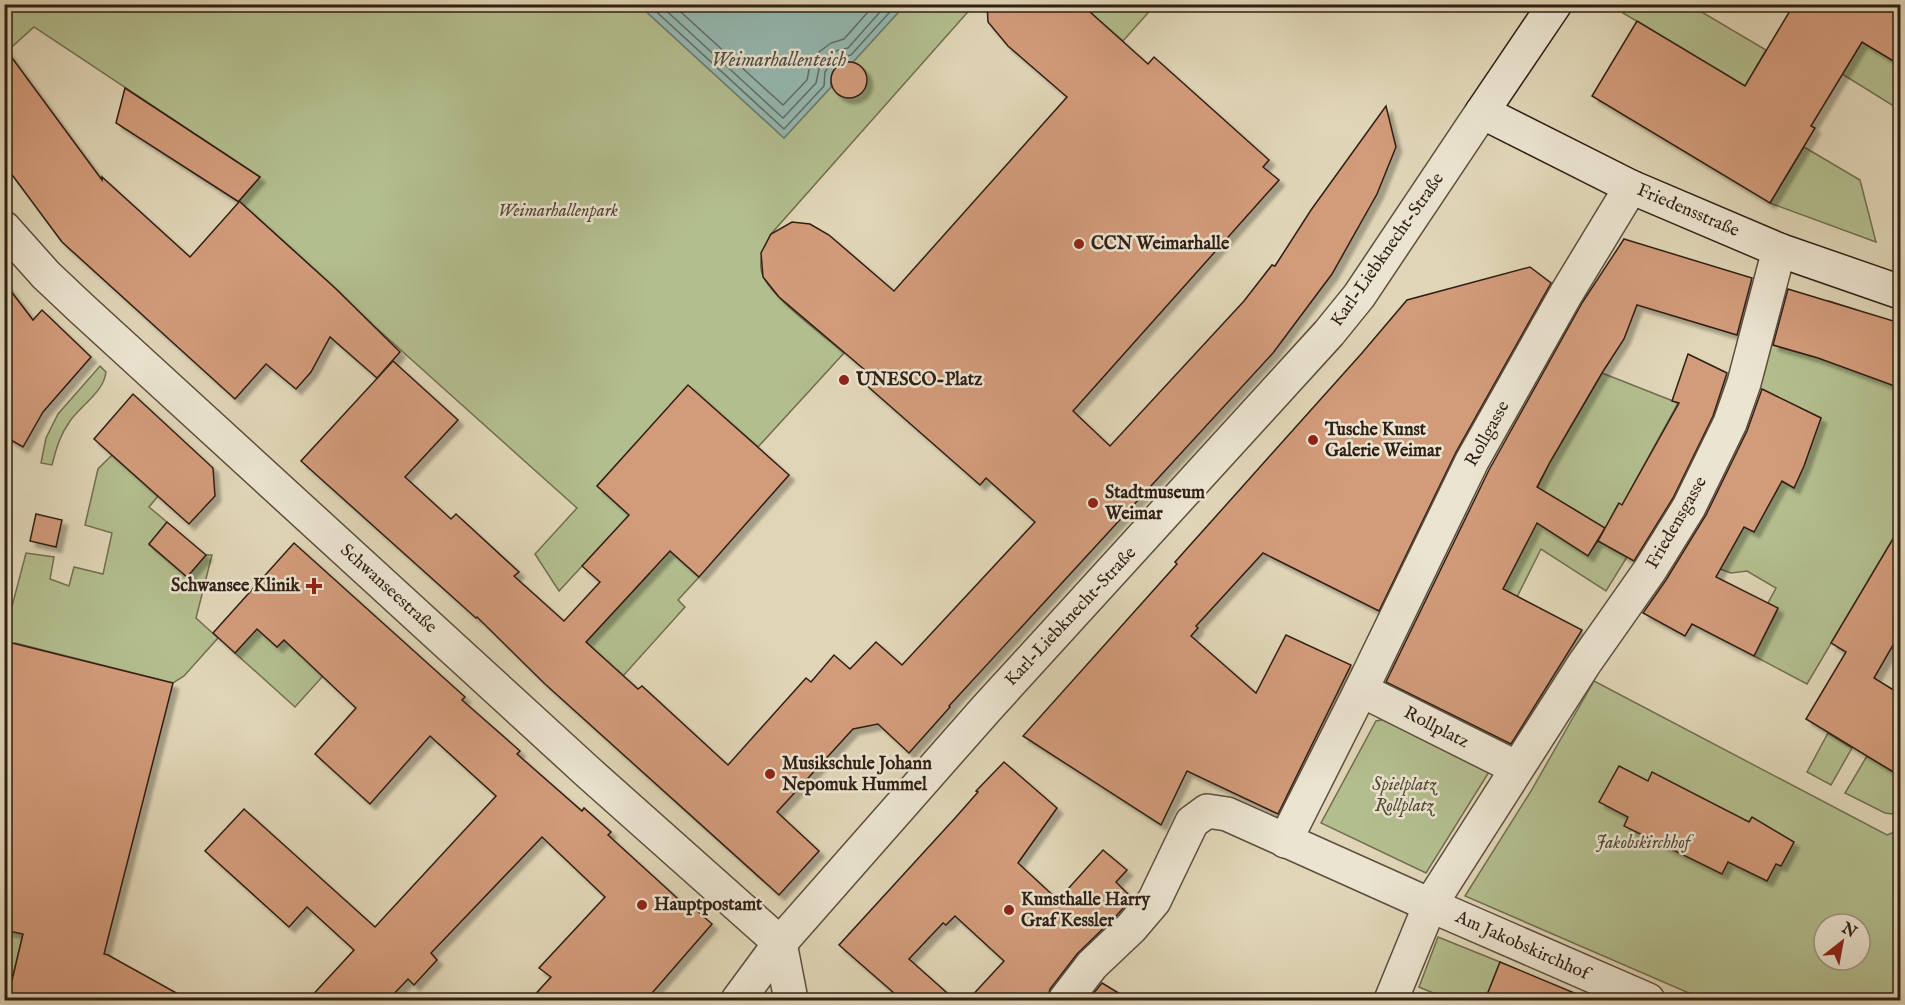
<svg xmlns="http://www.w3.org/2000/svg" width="1905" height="1005" font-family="'IM FELL English',serif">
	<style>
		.green { fill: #b3be8e; stroke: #726e52; stroke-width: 1.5; fill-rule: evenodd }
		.water { fill: #94b9b2; stroke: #6c7b73; stroke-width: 1.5 }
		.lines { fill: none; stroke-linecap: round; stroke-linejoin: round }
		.shore { stroke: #626c64; stroke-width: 1.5 }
		.building { fill: #d29b7a; stroke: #301f15; stroke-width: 1.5; filter: url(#shadow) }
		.street-casing { stroke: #5c4d3e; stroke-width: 36 }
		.secondary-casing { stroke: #301f15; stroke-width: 36 }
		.street { stroke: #ebe4d0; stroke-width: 33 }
		.secondary { stroke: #ebe4d0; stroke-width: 33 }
		.poi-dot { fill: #8f2418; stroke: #ebe4d0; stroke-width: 2 }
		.labels { text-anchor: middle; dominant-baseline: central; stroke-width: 5; stroke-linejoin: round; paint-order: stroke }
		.park-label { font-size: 18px; font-style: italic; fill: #514733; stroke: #ebe4d0 }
		.street-label { font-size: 18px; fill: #301f15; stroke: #ebe4d0 }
		.poi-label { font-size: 18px; font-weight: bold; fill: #301f15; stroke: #ebe4d0; text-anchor: start }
		.water-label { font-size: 20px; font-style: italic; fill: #4e4d44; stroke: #ebe4d0 }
	</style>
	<defs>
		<filter id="shadow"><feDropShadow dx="5.5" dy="5.5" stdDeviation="1.5" flood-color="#0004"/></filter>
	</defs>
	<rect width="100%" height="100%" fill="#e0d6b7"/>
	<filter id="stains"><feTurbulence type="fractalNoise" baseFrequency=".00333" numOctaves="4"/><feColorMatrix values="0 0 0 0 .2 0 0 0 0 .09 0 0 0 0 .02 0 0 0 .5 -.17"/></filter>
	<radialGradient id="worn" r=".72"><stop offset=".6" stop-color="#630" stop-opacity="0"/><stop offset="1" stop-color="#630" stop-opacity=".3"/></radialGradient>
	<g class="green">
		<path d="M5,5H639L784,138L831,87C829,71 837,61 853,62L905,5H974L771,234C764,247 756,263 764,278C775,300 824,335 844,353L758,447L688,386L597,486L699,577L678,600L685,607L623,676L586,642L649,574L609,537L559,591L535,554L577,508L374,326L335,288L239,201L260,177L34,27L5,53Z"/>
		<polygon points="1081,5 1155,5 1123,41"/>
		<polygon points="1629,5 1690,5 1766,50 1745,86 1623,13"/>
		<polygon points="1862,42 1900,65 1900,110 1842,74"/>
		<polygon points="1804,147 1860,180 1876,242 1770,203"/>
		<polygon points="1829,301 1857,310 1839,365 1900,388 1900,527 1807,684 1754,656 1778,609 1768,603 1776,588 1747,571 1731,573 1720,569 1744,527 1781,481 1794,488 1821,418 1754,386 1765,343 1811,356"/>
		<path d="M100,366L106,372C104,392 81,405 70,421C60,435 56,449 52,465L41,463L46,438L58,414Z"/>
		<polygon points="1602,373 1678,403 1622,505 1618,504 1603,532 1579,512 1558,500 1532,499 1550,462"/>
		<polygon points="112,455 158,496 149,507 167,522 149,545 187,577 206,555 212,555 196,618 218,638 184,676 173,683 15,643 5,684 5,633 26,553 54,557 50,579 69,586 74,567 103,574 112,533 85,525 98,469"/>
		<polygon points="1524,514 1588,555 1598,541 1627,557 1606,591 1541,549 1517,597 1499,596 1534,527"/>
		<polygon points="376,617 295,707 235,653 264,621 271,627 264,635 277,647 284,640 303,657"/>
		<path d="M1594,681L1887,835L1900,830V1000H1705L1465,896L1531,791ZM1824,924H1860V960H1824Z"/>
		<polygon points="1386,719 1489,772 1426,873 1321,823 1376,721"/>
		<polygon points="1828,733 1852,748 1831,785 1807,772"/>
		<polygon points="1867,756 1900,776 1900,815 1885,813 1845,793"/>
		<polygon points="5,930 23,934 7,1000 5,1000"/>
		<polygon points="1438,937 1500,962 1485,1000 1450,1000 1419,987"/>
	</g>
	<path class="water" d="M639,5H905L853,62C837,61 829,71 831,87L784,138Z"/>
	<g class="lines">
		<g class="shore">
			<polyline points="648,4 784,129 824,86 825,72 831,63 839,58 851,55 897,4"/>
			<polyline points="659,4 783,118 816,83 819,69 826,58 836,51 848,48 887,4"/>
			<polyline points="672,4 783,105 807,80 810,65 819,52 831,43 844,39 875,4"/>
		</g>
	</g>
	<g class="building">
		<polygon points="987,4 1081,4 1148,64 1154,57 1269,160 1263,167 1279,180 1073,411 1110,446 1244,301 1272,265 1275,266 1311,210 1386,106 1396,147 1377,194 1332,274 1273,353 949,706 950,707 909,753 878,724 853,729 777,812 819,851 779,895 545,684 477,617 476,618 301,461 393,361 458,420 405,477 451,519 456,514 519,572 514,576 564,621 600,582 582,566 629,515 597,486 688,385 789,475 699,577 670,551 586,642 638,689 642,686 728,765 806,678 811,682 834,655 850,669 876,642 902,665 1035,522 986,478 980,485 865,384 872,376 779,297 763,277 761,253 771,234 792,222 810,224 829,235 894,291 1067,97 1008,46 988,22"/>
		<polygon points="1794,4 1900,4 1900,65 1862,42 1811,126 1815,128 1770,203 1592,96 1637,21 1745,86"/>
		<polygon points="4,47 102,180 102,177 190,257 239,202 116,123 125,88 260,177 239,201 335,288 400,352 377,378 330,337 311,372 296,389 266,364 235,399 62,242 4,164"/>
		<circle cx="849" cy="80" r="18"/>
		<polygon points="1624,239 1752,278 1737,335 1637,305 1624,339 1602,373 1550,462 1537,487 1605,528 1588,556 1537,523 1503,589 1582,630 1511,744 1386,682 1489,470 1582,303"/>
		<polygon points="1530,267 1551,283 1456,452 1379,611 1263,553 1196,626 1198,628 1191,636 1256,693 1286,635 1351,665 1278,814 1187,771 1161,825 1023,736 1177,564 1175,562 1362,353 1407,300"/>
		<polygon points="4,282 33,320 42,310 91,357 43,412 23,447 4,436"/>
		<polygon points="1788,289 1900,323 1900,388 1818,358 1773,345"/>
		<polygon points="1688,354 1727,373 1713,416 1673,498 1634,561 1598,541 1619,503 1622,505 1679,403 1672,401"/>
		<polygon points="1762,389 1821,418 1804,466 1794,488 1782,481 1754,532 1744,527 1716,577 1778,608 1754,656 1692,624 1685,636 1643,613 1666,580 1706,515 1747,431"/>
		<polygon points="133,394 213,468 215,496 189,524 94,439"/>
		<polygon points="36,514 62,520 56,547 30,541"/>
		<polygon points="167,522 206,555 187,577 149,544"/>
		<polygon points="1900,527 1900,633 1874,678 1900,694 1900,776 1806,719 1846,652 1831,643"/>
		<polygon points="294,543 465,697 462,700 520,751 517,754 582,811 584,808 611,832 608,835 686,906 689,904 712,924 646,1000 530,1000 551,977 539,968 605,897 542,837 431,953 437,960 414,985 408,979 388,1000 308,1000 354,950 307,907 289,927 205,851 244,809 375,927 496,796 430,736 370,804 315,754 356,708 284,640 277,647 257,629 235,653 213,633"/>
		<polygon points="4,641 173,683 104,954 108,955 189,1000 39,1000 9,993 23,934 4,930"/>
		<polygon points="1004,762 1057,808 1018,863 1058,900 1103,850 1127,870 1116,882 1132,898 1117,915 1077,954 1050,989 1047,1000 968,1000 1004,961 955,916 946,925 943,923 909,959 955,1000 902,1000 839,945 956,817 978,792 976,791"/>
		<polygon points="1619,766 1648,781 1652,772 1749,822 1752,817 1794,842 1781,866 1776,864 1767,881 1728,862 1722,874 1624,826 1628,817 1599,802"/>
		<polygon points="1500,962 1591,1000 1485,1000"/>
		<polygon points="1102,983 1130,1000 1088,1000"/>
	</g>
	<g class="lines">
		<g class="street-casing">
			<g id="street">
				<polyline points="4,228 46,275 81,308 589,773 780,943"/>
				<polyline points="1361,690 1517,768"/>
				<polyline points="1285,841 1361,690 1472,461 1566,294 1631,187"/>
				<polyline points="780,943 791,1000"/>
				<polyline points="738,1000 780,943 986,709 1329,333 1359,296 1482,112"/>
				<polyline points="1065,1000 1092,965 1131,928 1154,901 1192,822 1207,811 1227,814 1430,905 1391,1000"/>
				<polyline points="1648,1000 1430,905 1584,664 1650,570 1689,507 1730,423 1744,383 1779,250"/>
			</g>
		</g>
		<g class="secondary-casing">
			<polyline id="secondary" points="1555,4 1482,112 1631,187 1779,250 1900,292"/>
		</g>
		<use href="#street" class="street"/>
		<use href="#secondary" class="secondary"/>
	</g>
	<g class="poi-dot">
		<circle cx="1079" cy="244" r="6"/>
		<circle cx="844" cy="380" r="6"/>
		<circle cx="1313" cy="440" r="6"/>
		<circle cx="1093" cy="503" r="6"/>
		<path d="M311 577h6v6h6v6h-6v6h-6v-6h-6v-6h6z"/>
		<circle cx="770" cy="774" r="6"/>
		<circle cx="642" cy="905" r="6"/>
		<circle cx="1009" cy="910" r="6"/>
	</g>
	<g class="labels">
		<g class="park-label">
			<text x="558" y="211">Weimarhallenpark</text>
			<text x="1404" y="785">Spielplatz<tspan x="1404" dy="21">Rollplatz</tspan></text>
			<text x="1643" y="843">Jakobskirchhof</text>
		</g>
		<g class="street-label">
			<text transform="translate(1688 211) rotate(23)">Friedensstraße</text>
			<text transform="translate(1388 250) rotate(-55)">Karl-Liebknecht-Straße</text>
			<text transform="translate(1488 434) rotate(-61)">Rollgasse</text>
			<text transform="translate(1677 523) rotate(-60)">Friedensgasse</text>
			<text transform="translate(388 589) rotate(42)">Schwanseestraße</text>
			<text transform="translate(1071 617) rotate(-47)">Karl-Liebknecht-Straße</text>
			<text transform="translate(1436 728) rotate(27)">Rollplatz</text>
			<text transform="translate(1522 946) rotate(24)">Am Jakobskirchhof</text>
		</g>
		<g class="poi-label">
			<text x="1091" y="244">CCN Weimarhalle</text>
			<text x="856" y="380">UNESCO-Platz</text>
			<text x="1325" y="430">Tusche Kunst<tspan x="1325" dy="21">Galerie Weimar</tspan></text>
			<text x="1105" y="493">Stadtmuseum<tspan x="1105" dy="21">Weimar</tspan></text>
			<text x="300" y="586" text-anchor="end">Schwansee Klinik</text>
			<text x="782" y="764">Musikschule Johann<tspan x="782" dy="21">Nepomuk Hummel</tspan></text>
			<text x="1021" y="900">Kunsthalle Harry<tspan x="1021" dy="21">Graf Kessler</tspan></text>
			<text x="654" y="905">Hauptpostamt</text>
		</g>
		<g class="water-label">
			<text x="779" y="60">Weimarhallenteich</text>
		</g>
	</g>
	<rect width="1905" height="1005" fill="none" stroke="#e0d6b7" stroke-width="24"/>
	<rect x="6" y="6" width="1893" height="993" fill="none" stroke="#301f15" stroke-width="3"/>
	<rect x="12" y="12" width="1881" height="981" fill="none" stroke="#301f15" stroke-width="1.5"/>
	<g transform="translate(1842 942) rotate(31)"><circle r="28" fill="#ebe4d0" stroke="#a09585" stroke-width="1.5"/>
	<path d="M0-4.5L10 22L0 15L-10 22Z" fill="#8f2418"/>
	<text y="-9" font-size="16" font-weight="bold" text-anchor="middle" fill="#301f15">N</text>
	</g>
	<rect width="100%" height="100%" filter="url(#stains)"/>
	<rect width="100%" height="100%" fill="url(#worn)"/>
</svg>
